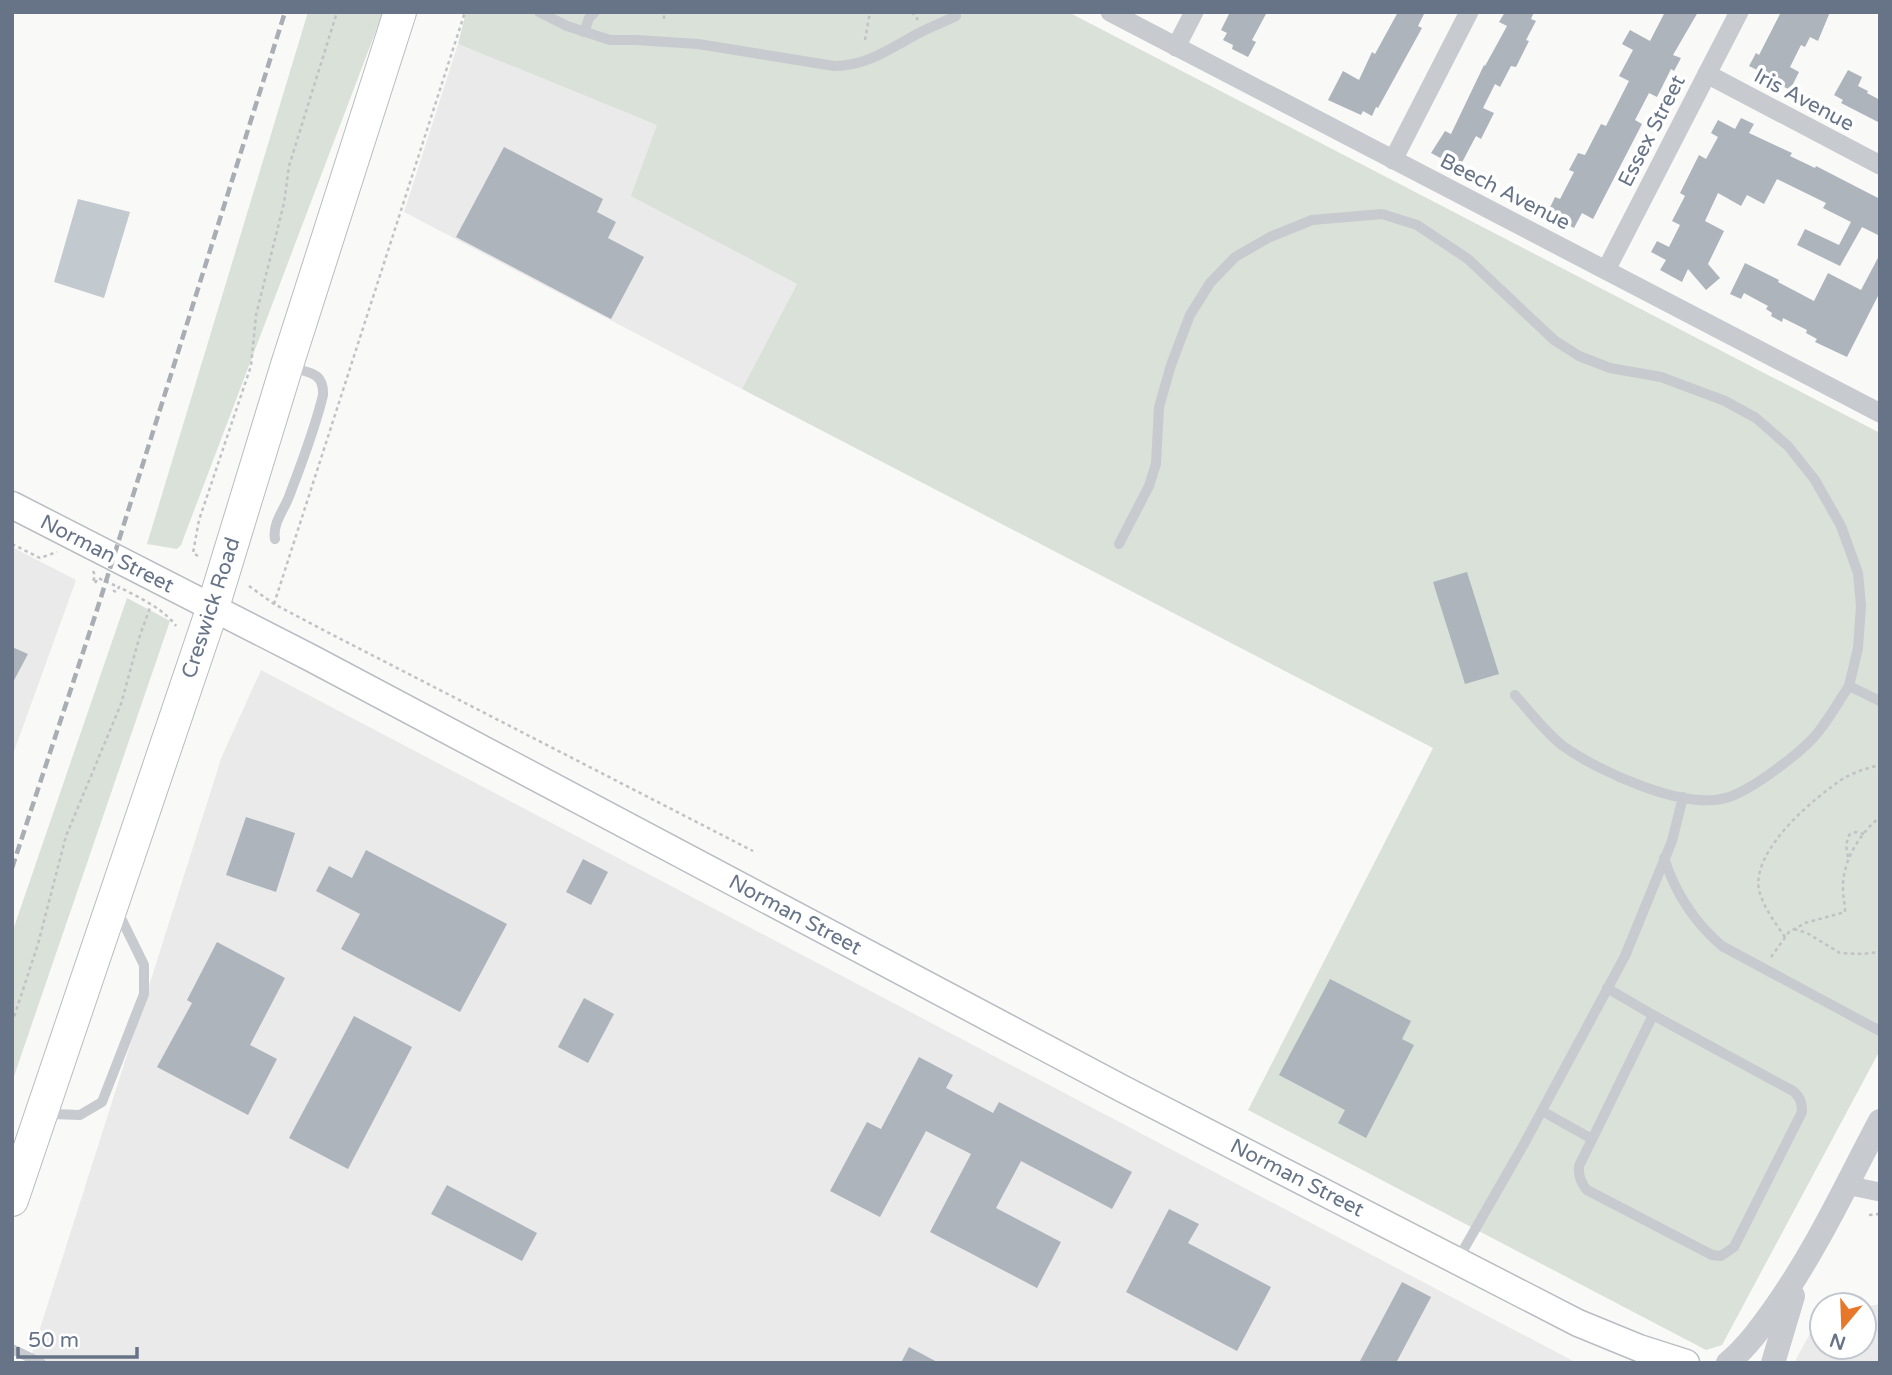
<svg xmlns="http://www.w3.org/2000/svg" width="1892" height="1375" font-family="'Varela Round',sans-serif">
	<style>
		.built { fill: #eaeaea }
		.green { fill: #d9e1d8 }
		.water { fill: #c2c9cf }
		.building { fill: #adb4bc }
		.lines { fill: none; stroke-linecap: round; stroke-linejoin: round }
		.secondary-casing { stroke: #b9bdc3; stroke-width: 29 }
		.trunk-casing { stroke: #b9bcc0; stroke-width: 34 }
		.path { stroke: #c0c2c5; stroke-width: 2.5; stroke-dasharray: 3.5 3.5; stroke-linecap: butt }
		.service { stroke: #c7cace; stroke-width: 10 }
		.minor { stroke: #c7cace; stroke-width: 19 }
		.tertiary { stroke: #c7cace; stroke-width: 24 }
		.secondary { stroke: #fff; stroke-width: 26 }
		.trunk { stroke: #fff; stroke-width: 32 }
		.rail { stroke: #a9adb4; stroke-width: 4.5; stroke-dasharray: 10 5; stroke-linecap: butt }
		.labels { text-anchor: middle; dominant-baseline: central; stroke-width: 7; stroke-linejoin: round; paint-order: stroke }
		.street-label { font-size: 21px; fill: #677488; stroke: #fff }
	</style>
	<rect width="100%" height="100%" fill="#f9f9f7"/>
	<g class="built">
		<polygon points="458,44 658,125 632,196 797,284 742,389 404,212"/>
		<polygon points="12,547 76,580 12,757"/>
		<polygon points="261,670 1577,1363 29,1363 222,756"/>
		<polygon points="1880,1304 1880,1363 1794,1363 1820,1315 1822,1315 1822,1347 1864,1347 1864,1307"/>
	</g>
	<g class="green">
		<polygon points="308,12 383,12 181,545 177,549 147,544"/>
		<polygon points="466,12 1068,12 1880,433 1880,1050 1722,1345 1706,1350 1248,1110 1433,748 742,389 797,284 631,196 657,125 458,44"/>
		<polygon points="127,598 170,621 12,1082 12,933"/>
	</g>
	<polygon class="water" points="78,199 130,212 104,298 54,282"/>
	<g class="building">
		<polygon points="1230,12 1267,12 1252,40 1256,42 1248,57 1232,49 1233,45 1223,40 1227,33 1221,30"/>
		<polygon points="1398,12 1425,12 1418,26 1422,28 1378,108 1376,107 1372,116 1363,111 1361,115 1328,100 1343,71 1359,80 1372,52 1375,54"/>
		<polygon points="1505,12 1534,12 1531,19 1536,21 1526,40 1529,41 1516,67 1511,66 1500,87 1495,84 1483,108 1494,113 1481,139 1476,136 1459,168 1431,153 1445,131 1451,134 1484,65 1485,66 1507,26 1499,22"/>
		<polygon points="1665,12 1698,12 1673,55 1681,58 1674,71 1671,69 1657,97 1649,93 1635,120 1642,124 1593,219 1582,213 1574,228 1547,214 1555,197 1560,199 1574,172 1569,170 1578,153 1585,155 1601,124 1606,126 1629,81 1619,76 1633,50 1622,44 1630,30 1650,41"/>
		<polygon points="1781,12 1830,12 1818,41 1810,37 1805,47 1801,45 1790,67 1799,72 1790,90 1773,81 1771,84 1756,76 1759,71 1749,66 1756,53 1759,55"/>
		<polygon points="1848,70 1862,77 1858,86 1868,91 1867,93 1880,100 1880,123 1841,103 1843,100 1834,95"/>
		<polygon points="1741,118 1754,124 1749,133 1792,153 1790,156 1815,168 1816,166 1880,199 1880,236 1862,227 1840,266 1797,245 1805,229 1839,245 1851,222 1823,208 1826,203 1777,179 1764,204 1747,195 1741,206 1718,193 1705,221 1724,231 1708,264 1720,278 1706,290 1688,269 1682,282 1660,270 1666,260 1651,252 1657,241 1669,247 1680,225 1672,221 1685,196 1680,193 1699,155 1706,159 1718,137 1711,133 1718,120 1735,129"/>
		<polygon points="504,147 603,199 597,212 616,222 608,238 644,257 611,319 456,237"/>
		<polygon points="1880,254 1880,292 1847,357 1815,342 1817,339 1806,333 1807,330 1783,318 1782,322 1771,316 1772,313 1766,309 1768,306 1744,293 1741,299 1730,294 1745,263 1779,280 1778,282 1814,301 1828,273 1861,290"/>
		<polygon points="1467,572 1499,674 1465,684 1433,582"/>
		<polygon points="12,647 28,654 12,684"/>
		<polygon points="246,817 295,833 276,892 226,875"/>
		<polygon points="366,850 507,924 460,1012 341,949 360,914 316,891 329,866 352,878"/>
		<polygon points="583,859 608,872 591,905 566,892"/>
		<polygon points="217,942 285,978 250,1045 277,1059 248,1115 157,1067 192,1003 187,1000"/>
		<polygon points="1330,979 1411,1021 1402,1039 1414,1045 1366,1138 1338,1123 1345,1110 1279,1075"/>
		<polygon points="584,998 614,1014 588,1063 558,1047"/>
		<polygon points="354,1016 412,1047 348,1169 289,1138"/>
		<polygon points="919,1057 953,1075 946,1088 993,1113 999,1102 1132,1172 1112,1209 1021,1161 996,1208 1061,1242 1037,1288 930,1232 971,1154 926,1131 880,1217 830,1191 867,1122 881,1129"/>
		<polygon points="447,1185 537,1233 522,1261 431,1214"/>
		<polygon points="1169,1209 1199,1224 1188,1243 1271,1287 1237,1351 1126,1292"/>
		<polygon points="1402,1282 1431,1297 1396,1363 1359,1363"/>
		<polygon points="909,1347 939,1363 901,1363"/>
	</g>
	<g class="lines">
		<g class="secondary-casing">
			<polyline id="secondary" points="12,505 311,658 1123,1089 1578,1323 1639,1348 1686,1363"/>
		</g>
		<g class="trunk-casing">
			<polyline id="trunk" points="12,1200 213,607 287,365 400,12"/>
		</g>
		<g class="path">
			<polyline points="912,12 918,20"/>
			<polyline points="664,19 664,12"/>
			<polyline points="865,40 870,12"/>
			<polyline points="12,544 40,558 57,552"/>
			<polyline points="198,556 193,553 199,520 251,366 256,315 284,203 289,166 337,12"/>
			<path d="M93,571L95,575L93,582L95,583L98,578L114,585V591L116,592L119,587C138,597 163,608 176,626"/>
			<polyline points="249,586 274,604 329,633 753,851"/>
			<polyline points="274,604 465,12"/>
			<polyline points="1848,857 1846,845 1849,835 1856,832 1864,834"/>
			<polyline points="1794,929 1807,933 1840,953 1862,954 1880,952"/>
			<path d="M1785,937C1775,923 1763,906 1759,890C1751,850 1815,797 1844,778C1855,772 1867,768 1880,765"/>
			<path d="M1771,957L1789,932L1805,923L1845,912C1845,904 1843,897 1843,889C1842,862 1859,834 1880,817"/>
			<polyline points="12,1023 38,944 66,836 121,704 140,635 151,605"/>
			<polyline points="1869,1215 1880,1214"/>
		</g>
		<g class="service">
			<path d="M539,12L567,26L610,40H636L698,44L834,66C868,66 892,47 921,32C932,26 944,22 956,16"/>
			<polyline points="584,32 589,18 595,12"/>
			<path d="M275,539C272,523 285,509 290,494C302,462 315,429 323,395C324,372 309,373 291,367"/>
			<polyline points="1119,544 1149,486 1156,464 1159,407 1171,365 1190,315 1210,283 1235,257 1270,237 1312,220 1382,214 1417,225 1468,259 1554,340 1579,356 1610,368 1661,377 1725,401 1756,418 1788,446 1815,480 1841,526 1858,573 1861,606 1858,648 1849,686"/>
			<path d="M1515,695C1528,710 1548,735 1563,746C1598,771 1686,812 1729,797C1753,789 1804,751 1819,731C1830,717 1839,701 1849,686L1880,701"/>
			<path d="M1664,858C1675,892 1695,923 1722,946L1880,1031"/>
			<path d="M1607,988L1653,1015L1793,1091C1800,1097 1802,1102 1802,1112L1734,1247L1721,1256L1712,1255L1587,1190C1581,1183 1578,1176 1579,1166L1653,1015"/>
			<polyline points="46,1111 53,1114 80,1115 102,1102 144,994 144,965 118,912"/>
			<polyline points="1542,1111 1592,1139"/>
			<polyline points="1457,1261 1524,1144 1625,956 1672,841 1683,797"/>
			<polyline points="12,1349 41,1363"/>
		</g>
		<g class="minor">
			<polyline points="1110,12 1880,413"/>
			<polyline points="1176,47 1194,12"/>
			<polyline points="1707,74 1880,165"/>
			<polyline points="1393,160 1469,12"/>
			<polyline points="1606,270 1739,12"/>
			<polyline points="1846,1185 1880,1192"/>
		</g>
		<g class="tertiary">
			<path d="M1728,1363C1748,1346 1762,1326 1777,1305C1817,1248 1847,1183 1880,1121"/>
			<polyline points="1773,1363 1793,1296"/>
		</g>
		<use href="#secondary" class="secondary"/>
		<use href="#trunk" class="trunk"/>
		<polyline class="rail" points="12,868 96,613 285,12"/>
	</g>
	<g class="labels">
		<g class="street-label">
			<text transform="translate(1804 100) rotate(28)">Iris Avenue</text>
			<text transform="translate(1652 131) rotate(-63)">Essex Street</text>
			<text transform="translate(1505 192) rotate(27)">Beech Avenue</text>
			<text transform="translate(107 554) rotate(27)">Norman Street</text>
			<text transform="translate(211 608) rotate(-72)">Creswick Road</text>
			<text transform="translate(795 915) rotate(28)">Norman Street</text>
			<text transform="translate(1297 1178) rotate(27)">Norman Street</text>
		</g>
	</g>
	<rect width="1892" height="1375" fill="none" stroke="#677488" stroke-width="28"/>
	<g transform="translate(1843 1326) rotate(199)"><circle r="33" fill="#ffffff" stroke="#c2c7cf" stroke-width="2"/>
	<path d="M0-5L12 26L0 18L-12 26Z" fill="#e77829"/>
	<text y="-10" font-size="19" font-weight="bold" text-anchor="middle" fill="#677488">N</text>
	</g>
	<path d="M18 1347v10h119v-10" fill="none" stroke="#677488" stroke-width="3.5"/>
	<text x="28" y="1347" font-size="21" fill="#677488" stroke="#ffffff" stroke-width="5" paint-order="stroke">50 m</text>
</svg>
